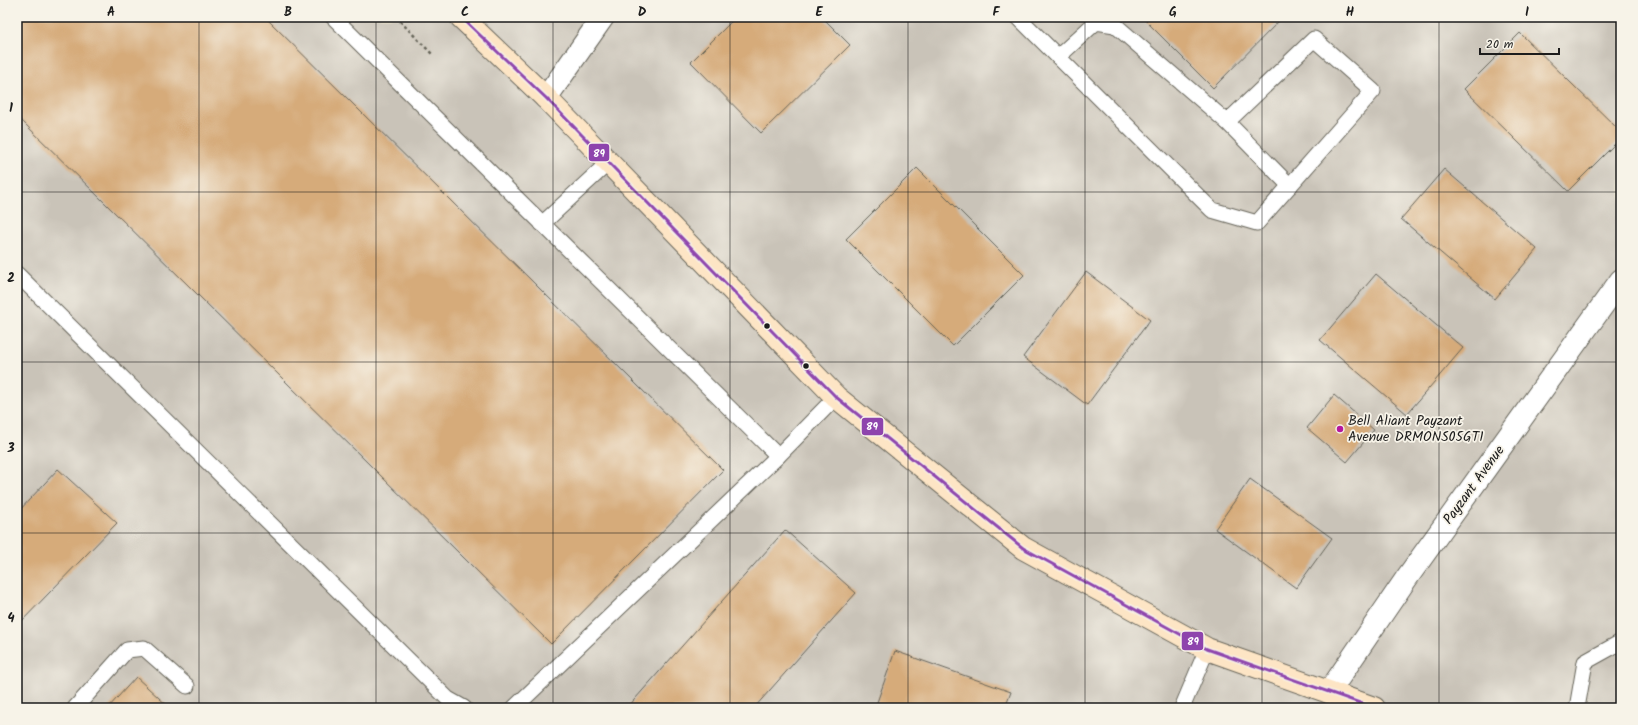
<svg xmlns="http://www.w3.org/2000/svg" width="1638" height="725" font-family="Kalam,sans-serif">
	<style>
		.industrial { fill: #c9c3b8 }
		.building { fill: #d6ab7a }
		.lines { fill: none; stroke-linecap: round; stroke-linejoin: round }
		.lane-casing { stroke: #646257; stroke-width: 17 }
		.street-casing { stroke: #646257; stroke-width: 24 }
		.secondary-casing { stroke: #646257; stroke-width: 24 }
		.path { stroke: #646257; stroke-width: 2.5; stroke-dasharray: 3 3; stroke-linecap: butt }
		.lane { stroke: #fff; stroke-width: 15 }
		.street { stroke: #fff; stroke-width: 22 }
		.secondary { stroke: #fde5c5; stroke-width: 22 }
		.bus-1-casing { stroke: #f7f3e8; stroke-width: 6 }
		.bus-1 { stroke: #8e44ad; stroke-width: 3 }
		.grid { fill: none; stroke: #1c1c1c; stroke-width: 1; stroke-opacity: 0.55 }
		.bus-dot { fill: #1c1c1c; stroke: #f7f3e8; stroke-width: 1.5 }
		.poi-dot { fill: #b5179e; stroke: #f7f3e8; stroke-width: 1.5 }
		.labels { text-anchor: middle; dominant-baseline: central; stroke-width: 3.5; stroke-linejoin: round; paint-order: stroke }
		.poi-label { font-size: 14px; fill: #1c1c1c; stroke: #f7f3e8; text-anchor: start }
		.street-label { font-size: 14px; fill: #1c1c1c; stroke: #f7f3e8 }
		.line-badge { stroke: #f7f3e8; stroke-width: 1.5 }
		.badge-label { font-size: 11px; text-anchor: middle; font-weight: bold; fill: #fff }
		.neatline { fill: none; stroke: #1c1c1c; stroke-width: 1.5 }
		.grid-label { font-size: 13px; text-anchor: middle; font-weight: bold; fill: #1c1c1c }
	</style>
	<rect width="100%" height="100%" fill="#f7f3e8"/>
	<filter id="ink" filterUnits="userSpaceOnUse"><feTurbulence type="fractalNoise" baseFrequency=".025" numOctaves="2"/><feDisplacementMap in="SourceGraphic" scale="8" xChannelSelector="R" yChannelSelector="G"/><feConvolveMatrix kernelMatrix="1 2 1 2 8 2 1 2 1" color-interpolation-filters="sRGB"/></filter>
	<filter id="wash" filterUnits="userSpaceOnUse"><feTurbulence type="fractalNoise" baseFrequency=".012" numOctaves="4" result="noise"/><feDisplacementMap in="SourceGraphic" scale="16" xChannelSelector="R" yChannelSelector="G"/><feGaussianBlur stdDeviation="0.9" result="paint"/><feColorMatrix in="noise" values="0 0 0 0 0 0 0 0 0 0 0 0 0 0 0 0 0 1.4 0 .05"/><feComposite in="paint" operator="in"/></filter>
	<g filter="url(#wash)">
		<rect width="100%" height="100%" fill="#ebe4c5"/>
		<rect class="industrial" x="17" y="17" width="1604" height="691"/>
		<g id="blocks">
			<g class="building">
				<polygon points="17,17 265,17 723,470 551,644 17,116"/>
				<polygon points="736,17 822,17 850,45 761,133 691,62"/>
				<polygon points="1142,17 1283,17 1213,88"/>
				<polygon points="1520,33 1621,132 1621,138 1568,191 1464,89"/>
				<polygon points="917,168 1024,275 953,346 846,239"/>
				<polygon points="1444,169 1537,249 1495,299 1401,219"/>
				<polygon points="1086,272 1150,320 1087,405 1023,357"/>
				<polygon points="1376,274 1463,348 1407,414 1320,340"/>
				<polygon points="1334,395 1374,430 1347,462 1307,428"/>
				<polygon points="58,469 117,523 17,626 17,513"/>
				<polygon points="1250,479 1332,538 1296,588 1215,529"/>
				<polygon points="785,530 856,593 754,708 627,708"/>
				<polygon points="895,651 1011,692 1005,708 875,708"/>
				<polygon points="136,677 170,708 108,708"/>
			</g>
		</g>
	</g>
	<g filter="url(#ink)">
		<use href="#blocks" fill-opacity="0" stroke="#646257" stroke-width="1"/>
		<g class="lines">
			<g class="lane-casing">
				<g id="lane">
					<polyline points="333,17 778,456"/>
					<polyline points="1018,17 1212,210 1257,223 1373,91 1314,39 1227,122 1115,25 1096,22 1058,57"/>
					<polyline points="1227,122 1290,186"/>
					<polyline points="542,224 609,162"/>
					<polyline points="17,274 448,699 464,708"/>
					<polyline points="75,708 127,650 144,648 187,686"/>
					<polyline points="514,708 778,456 836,397"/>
					<polyline points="1182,708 1207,649"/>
					<polyline points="1577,708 1585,662 1621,642"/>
				</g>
			</g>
			<g class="street-casing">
				<g id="street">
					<polyline points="546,98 603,17"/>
					<polyline points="1329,692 1406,579 1621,280"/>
				</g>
			</g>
			<g class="secondary-casing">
				<polyline id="secondary" points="461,17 546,98 836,397 1023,548 1207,649 1374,708"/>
			</g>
			<polyline class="path" points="396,17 432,54"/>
			<use href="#lane" class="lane"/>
			<use href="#street" class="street"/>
			<use href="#secondary" class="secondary"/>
			<g class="bus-1-casing">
				<polyline id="bus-1" points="461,17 546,98 836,397 1023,548 1207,649 1374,708"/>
			</g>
			<use href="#bus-1" class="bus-1"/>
		</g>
	</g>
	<path class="grid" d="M199,17V708M376,17V708M553,17V708M730,17V708M908,17V708M1085,17V708M1262,17V708M1439,17V708M17,192H1621M17,362H1621M17,533H1621"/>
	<g class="bus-dot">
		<circle cx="767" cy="326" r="3.5"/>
		<circle cx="806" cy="366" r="3.5"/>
	</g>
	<circle class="poi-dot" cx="1340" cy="429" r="4"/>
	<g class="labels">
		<g class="poi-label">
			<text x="1348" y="421">Bell Aliant Payzant<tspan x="1348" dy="16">Avenue DRMONS05GT1</tspan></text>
		</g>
		<g class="street-label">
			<text transform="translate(1474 485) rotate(-54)">Payzant Avenue</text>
		</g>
	</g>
	<g class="line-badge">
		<rect x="588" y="143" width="22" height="19" rx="4" fill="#8e44ad"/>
		<rect x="861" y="417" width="23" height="19" rx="4" fill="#8e44ad"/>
		<rect x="1181" y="631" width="23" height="20" rx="4" fill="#8e44ad"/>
	</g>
	<g class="badge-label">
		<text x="599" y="157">89</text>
		<text x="872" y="430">89</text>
		<text x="1193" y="645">89</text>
	</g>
	<rect width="1638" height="725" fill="none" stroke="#f7f3e8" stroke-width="44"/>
	<path d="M1480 48v6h79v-6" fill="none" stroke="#1c1c1c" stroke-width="2"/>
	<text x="1486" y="48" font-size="12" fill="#1c1c1c" stroke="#f7f3e8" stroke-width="3" paint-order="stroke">20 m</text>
	<rect x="22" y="22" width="1594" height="681" class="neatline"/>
	<g class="grid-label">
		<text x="111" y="16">A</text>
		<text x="288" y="16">B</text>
		<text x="465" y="16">C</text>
		<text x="642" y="16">D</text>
		<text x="819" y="16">E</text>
		<text x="996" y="16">F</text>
		<text x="1173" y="16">G</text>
		<text x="1350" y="16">H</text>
		<text x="1527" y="16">I</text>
		<text x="11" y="112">1</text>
		<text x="11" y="282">2</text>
		<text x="11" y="452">3</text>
		<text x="11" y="622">4</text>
	</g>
</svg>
